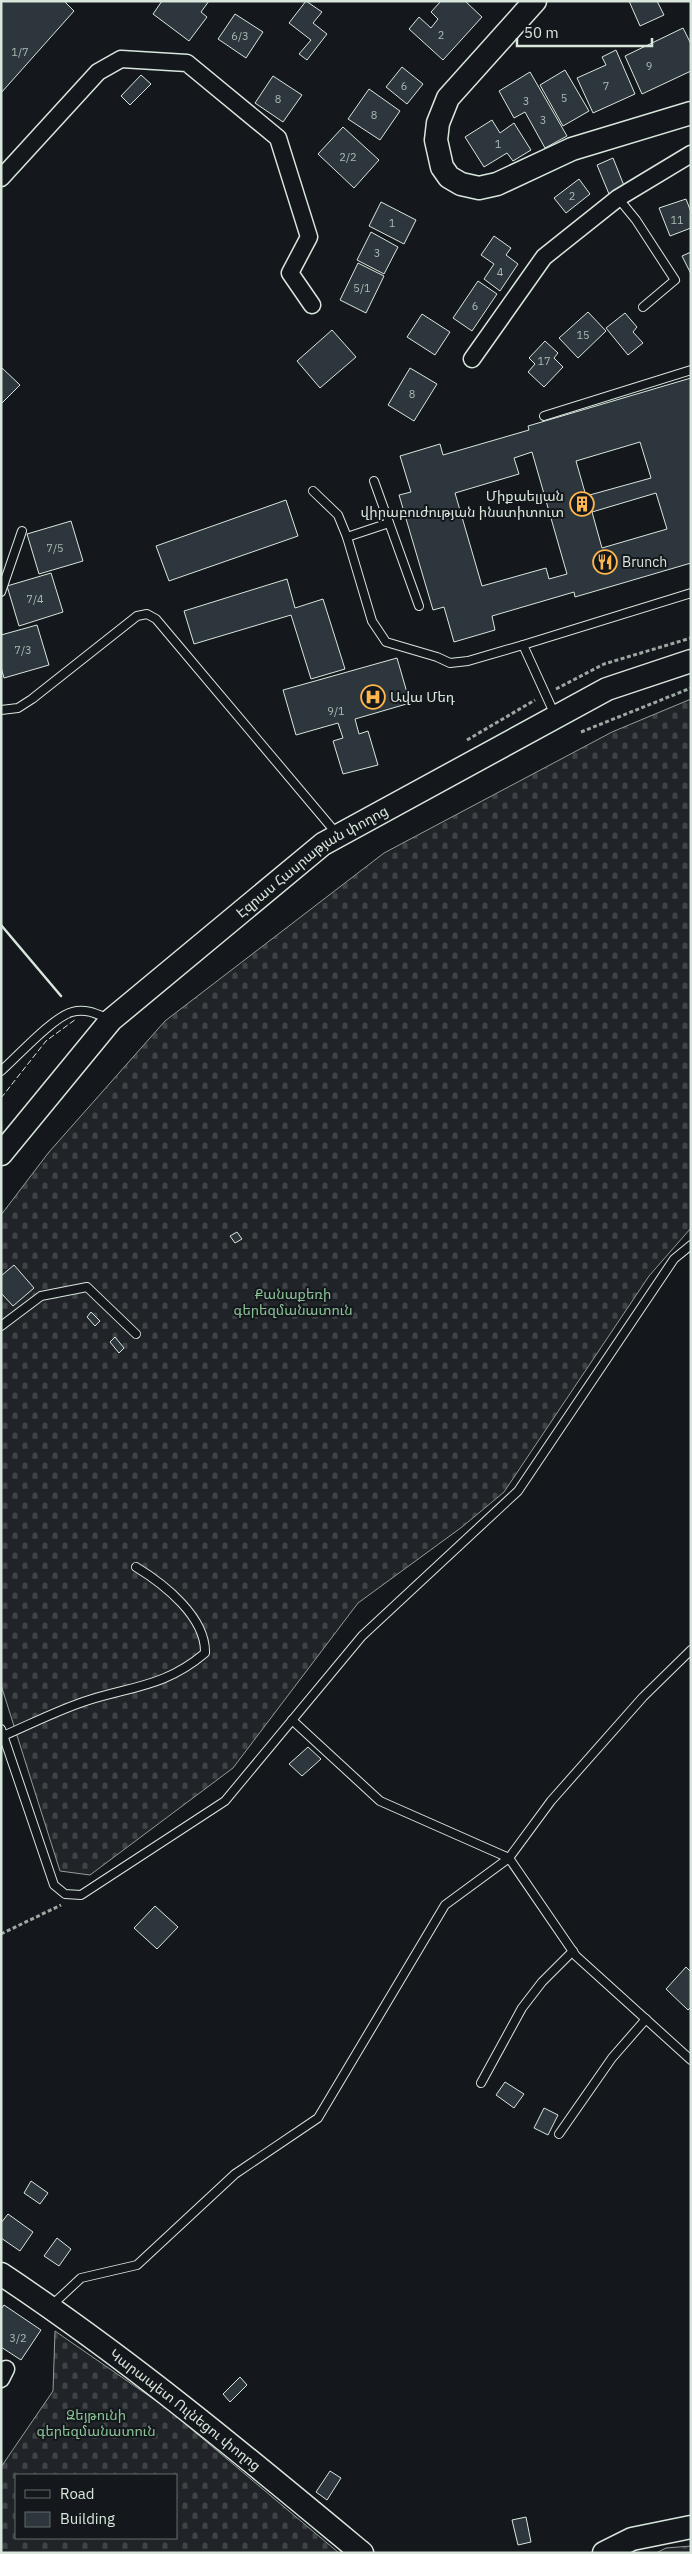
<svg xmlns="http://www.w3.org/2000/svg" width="692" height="2554" font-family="'IBM Plex Sans','Noto Sans Armenian',sans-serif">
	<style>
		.cemetery { fill: url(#cemetery-stones); stroke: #939e99; fill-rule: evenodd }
		.building { fill: #2c363c; stroke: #d8e6dc; fill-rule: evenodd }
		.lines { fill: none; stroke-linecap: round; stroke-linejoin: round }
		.lane-casing { stroke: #d8e6dc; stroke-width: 10 }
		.street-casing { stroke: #d8e6dc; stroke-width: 19 }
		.secondary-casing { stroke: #d8e6dc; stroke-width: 25 }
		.path { stroke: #9da8a2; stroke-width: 3; stroke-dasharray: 4 2.5; stroke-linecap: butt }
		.lane { stroke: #14181c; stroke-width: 8 }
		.street { stroke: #14181c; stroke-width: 16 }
		.secondary { stroke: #14181c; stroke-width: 22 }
		.fence { stroke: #d8e6dc; stroke-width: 1; stroke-dasharray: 6 2.5; stroke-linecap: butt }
		.wall { stroke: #d8e6dc; stroke-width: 2.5 }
		.labels { text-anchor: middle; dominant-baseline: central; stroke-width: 4; stroke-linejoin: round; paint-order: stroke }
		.number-label { font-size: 11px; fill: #adbab4 }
		.poi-label { font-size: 14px; fill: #d8e6dc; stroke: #14181c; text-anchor: start }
		.street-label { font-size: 14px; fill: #d8e6dc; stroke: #14181c }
		.park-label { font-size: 14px; fill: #8ac095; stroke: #14181c }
	</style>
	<defs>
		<pattern id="cemetery-stones" width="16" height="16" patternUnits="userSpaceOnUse" patternTransform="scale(1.25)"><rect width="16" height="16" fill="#202428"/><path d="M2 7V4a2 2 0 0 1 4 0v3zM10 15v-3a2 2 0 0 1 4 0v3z" fill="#404447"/></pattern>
	</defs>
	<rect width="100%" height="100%" fill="#14181c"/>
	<g class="cemetery">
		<polygon points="691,699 691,1228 649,1276 504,1492 462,1527 358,1603 233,1768 90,1875 60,1871 1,1685 1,1215 49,1152 165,1021 384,853 612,732"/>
		<path d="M55,2331L165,2407L339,2553H1V2467L53,2391ZM16,2475H176V2538H16Z"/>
		<polygon points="691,2546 691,2553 656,2553 666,2548"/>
	</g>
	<g class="building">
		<polygon points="1,1 64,1 74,11 1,93"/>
		<polygon points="162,1 209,1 201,12 207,17 189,41 153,14"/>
		<polygon points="306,1 322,12 313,23 327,34 307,60 299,54 311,40 289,23"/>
		<polygon points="441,1 465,1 482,17 443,60 409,29 419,17 431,28 438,19 431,12"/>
		<polygon points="629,1 657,1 664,15 640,26"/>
		<polygon points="235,14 263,32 246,58 218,39"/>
		<polygon points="683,28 691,44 691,71 642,94 625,56"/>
		<polygon points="616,50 635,94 593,113 577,78 606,65 602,57"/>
		<polygon points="402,67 423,84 407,104 386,87"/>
		<polygon points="565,70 589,111 563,126 540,85"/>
		<polygon points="530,72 567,136 545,148 525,112 514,118 499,91"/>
		<polygon points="141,75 151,84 130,105 121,96"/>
		<polygon points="273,76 302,95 283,122 255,103"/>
		<polygon points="369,89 400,111 380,140 348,119"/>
		<polygon points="492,120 500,133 514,123 531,150 513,161 507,153 484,167 465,137"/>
		<polygon points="343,127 379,160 354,188 318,154"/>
		<polygon points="613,158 625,188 609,194 597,165"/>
		<polygon points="579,179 590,194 566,213 554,198"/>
		<polygon points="686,199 691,212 691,228 670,236 659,208"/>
		<polygon points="381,202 416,220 404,244 369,226"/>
		<polygon points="371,232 398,247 384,274 357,260"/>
		<polygon points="494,236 511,248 506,255 518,264 500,291 484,279 494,264 481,255"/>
		<polygon points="691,252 691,274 682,256"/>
		<polygon points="358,263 384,276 366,313 340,300"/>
		<polygon points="478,281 497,294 472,331 453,318"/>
		<polygon points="588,312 606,331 578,358 559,338"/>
		<polygon points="625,313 637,327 633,332 643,343 628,355 606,328"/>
		<polygon points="422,314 450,332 435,355 407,337"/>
		<polygon points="332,330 356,357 320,388 297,361"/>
		<polygon points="545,341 558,353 554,358 563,367 544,387 528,372 535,364 529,358"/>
		<polygon points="1,367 20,385 1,404"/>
		<polygon points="410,368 437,384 414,421 388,405"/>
		<path d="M691,378V563L575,597L574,592L492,616L495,630L454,642L444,607L433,610L399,495L411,492L400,456L440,444L443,455L529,430L528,426ZM640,442L651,478L586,496L576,461ZM532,452L567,574L549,579L546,568L482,586L455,493L519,474L514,458ZM656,493L667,529L602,548L592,512Z"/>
		<polygon points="286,500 298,536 169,581 156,546"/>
		<polygon points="71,521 83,561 39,574 27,534"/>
		<polygon points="51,573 63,612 19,626 7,586"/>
		<polygon points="287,579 295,608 323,599 345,669 311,679 291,615 194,644 184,611"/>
		<polygon points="37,625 49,665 4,678 1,667 1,635"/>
		<polygon points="397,658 410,703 355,719 359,734 368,731 378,765 343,774 333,741 343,738 338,723 296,735 283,690"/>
		<polygon points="237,1232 242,1239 235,1243 230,1236"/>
		<polygon points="14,1265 34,1288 13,1306 1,1293 1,1276"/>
		<polygon points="91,1312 100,1321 95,1326 87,1317"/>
		<polygon points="115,1337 124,1348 119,1353 110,1342"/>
		<polygon points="308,1747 321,1759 302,1776 289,1764"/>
		<polygon points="155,1906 178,1927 157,1949 134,1928"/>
		<polygon points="686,1967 691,1972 691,2007 688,2010 666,1989"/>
		<polygon points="505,2082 524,2094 514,2108 496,2095"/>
		<polygon points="544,2108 558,2115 548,2135 534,2128"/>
		<polygon points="31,2181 48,2193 40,2204 24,2193"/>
		<polygon points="8,2214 33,2232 20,2251 1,2238 1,2223"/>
		<polygon points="57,2238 71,2249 59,2266 44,2256"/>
		<polygon points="4,2305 41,2330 21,2360 1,2347 1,2309"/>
		<polygon points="240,2377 247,2385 230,2402 223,2394"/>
		<polygon points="330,2471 341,2478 327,2500 316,2492"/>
		<polygon points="526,2517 531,2542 518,2545 512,2520"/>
	</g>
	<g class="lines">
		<g class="lane-casing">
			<g id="lane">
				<polyline points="618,198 636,220 675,280 643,307"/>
				<polyline points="544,416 691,370"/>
				<polyline points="374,481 419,606"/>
				<polyline points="313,491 338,515 347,537 372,621 386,642 437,657 450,663 468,661 523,645"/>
				<polyline points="347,537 389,523"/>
				<polyline points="1,592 22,531"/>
				<polyline points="1,710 18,708 32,699 137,616 147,614 156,619 337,834"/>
				<polyline points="555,715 523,645 691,593"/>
				<path d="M1,1071C17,1057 53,1017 72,1012C86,1008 97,1014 109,1019"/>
				<polyline points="1,1326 41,1296 87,1287 136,1334"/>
				<polyline points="292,1720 380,1801 509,1858 576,1956 691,2060"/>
				<polyline points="1,1729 54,1885 65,1894 81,1895 225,1801 362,1636 518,1491 674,1259 691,1245"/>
				<path d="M3,1736C31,1724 60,1709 89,1700C134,1686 166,1686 205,1653C206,1617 164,1584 136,1567"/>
				<polyline points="481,2083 522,2008 542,1982 573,1951"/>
				<polyline points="559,2134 612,2058 646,2019"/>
				<polyline points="52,2305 81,2278 137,2265 235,2174 318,2118 445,1905 509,1858 551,1801 643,1697 691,1650"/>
			</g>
		</g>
		<g class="street-casing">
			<g id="street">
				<polyline points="1,178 98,72 121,59 187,63 278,138 309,237 290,273 312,305"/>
				<polyline points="472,359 544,257 618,198 691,154"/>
				<polyline points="1,2379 6,2369"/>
			</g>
		</g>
		<g class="secondary-casing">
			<g id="secondary">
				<polyline points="535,1 448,98 438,123 436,140 442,167 449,177 461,184 479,188 497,184 572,149 691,113"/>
				<path id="s1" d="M1,1154L111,1020L323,844L607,689L691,661"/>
				<path id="s2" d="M1,2274C129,2359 244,2455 362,2553"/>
				<polyline points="604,2553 632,2539 691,2527"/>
			</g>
		</g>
		<g class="path">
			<polyline points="556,689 604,664 691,638"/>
			<polyline points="581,732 691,688"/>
			<polyline points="467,740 535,700"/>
			<polyline points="1,1934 61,1905"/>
		</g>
		<use href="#lane" class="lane"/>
		<use href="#street" class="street"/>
		<use href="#secondary" class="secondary"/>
		<polyline class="fence" points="1,1098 46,1041 76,1019"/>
		<polyline class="wall" points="1,925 61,996"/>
	</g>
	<defs>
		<g id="building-ring" transform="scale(1.25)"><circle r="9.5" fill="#14181c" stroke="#ffb74d" stroke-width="1.5"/><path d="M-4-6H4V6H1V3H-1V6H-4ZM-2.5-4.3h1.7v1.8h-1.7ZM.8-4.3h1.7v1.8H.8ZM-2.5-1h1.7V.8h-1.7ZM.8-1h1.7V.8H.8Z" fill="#ffb74d"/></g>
		<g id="restaurant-ring" transform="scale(1.25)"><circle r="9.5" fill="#14181c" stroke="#ffb74d" stroke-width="1.5"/><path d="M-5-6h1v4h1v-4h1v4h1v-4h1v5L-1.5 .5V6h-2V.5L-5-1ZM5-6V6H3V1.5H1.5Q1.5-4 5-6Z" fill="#ffb74d"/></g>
		<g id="hospital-ring" transform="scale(1.25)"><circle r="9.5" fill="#14181c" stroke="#ffb74d" stroke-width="1.5"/><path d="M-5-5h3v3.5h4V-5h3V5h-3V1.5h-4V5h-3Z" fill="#ffb74d"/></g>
	</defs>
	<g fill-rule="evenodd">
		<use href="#building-ring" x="582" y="504"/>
		<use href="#restaurant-ring" x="605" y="562"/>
		<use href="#hospital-ring" x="373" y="697"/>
	</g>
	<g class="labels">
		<g class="number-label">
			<text x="441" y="35">2</text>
			<text x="240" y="36">6/3</text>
			<text x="20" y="52">1/7</text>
			<text x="649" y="66">9</text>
			<text x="404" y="86">6</text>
			<text x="606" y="86">7</text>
			<text x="564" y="98">5</text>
			<text x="278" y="99">8</text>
			<text x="526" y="101">3</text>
			<text x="374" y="115">8</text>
			<text x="543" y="120">3</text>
			<text x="498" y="144">1</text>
			<text x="348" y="157">2/2</text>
			<text x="572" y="196">2</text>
			<text x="677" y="220">11</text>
			<text x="392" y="223">1</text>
			<text x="377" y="253">3</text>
			<text x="500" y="272">4</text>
			<text x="362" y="288">5/1</text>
			<text x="475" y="306">6</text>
			<text x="583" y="335">15</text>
			<text x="544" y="361">17</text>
			<text x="412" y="394">8</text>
			<text x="55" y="548">7/5</text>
			<text x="35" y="599">7/4</text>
			<text x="23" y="650">7/3</text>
			<text x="336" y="711">9/1</text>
			<text x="18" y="2338">3/2</text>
		</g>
		<g class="poi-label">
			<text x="564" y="496" text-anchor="end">Միքաելյան<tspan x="564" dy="16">վիրաբուժության ինստիտուտ</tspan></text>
			<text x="622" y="562">Brunch</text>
			<text x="390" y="697">Ավա Մեդ</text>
		</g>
		<g class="street-label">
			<text stroke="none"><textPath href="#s1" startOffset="430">Էզրաս Հասրաթյան փողոց</textPath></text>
			<text stroke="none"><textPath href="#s2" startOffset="229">Կարապետ Ուլնեցու փողոց</textPath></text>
		</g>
		<g class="park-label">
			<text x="293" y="1294">Քանաքեռի<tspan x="293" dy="16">գերեզմանատուն</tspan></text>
			<text x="96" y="2415">Զեյթունի<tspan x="96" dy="16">գերեզմանատուն</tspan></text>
		</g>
	</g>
	<rect width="692" height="2554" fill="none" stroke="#d8e6dc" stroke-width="5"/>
	<rect x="15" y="2474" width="162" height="65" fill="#14181c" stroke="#626a69"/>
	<rect x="25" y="2490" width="25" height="8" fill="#14181c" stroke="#626a69"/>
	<text x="60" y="2499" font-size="15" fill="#d8e6dc">Road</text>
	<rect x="25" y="2512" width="25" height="15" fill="#2c363c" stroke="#626a69"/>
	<text x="60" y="2524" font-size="15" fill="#d8e6dc">Building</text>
	<path d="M517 38v8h135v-8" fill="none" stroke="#d8e6dc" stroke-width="2.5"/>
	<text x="524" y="38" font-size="15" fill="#d8e6dc" stroke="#14181c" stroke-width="4" paint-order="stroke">50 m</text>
</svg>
